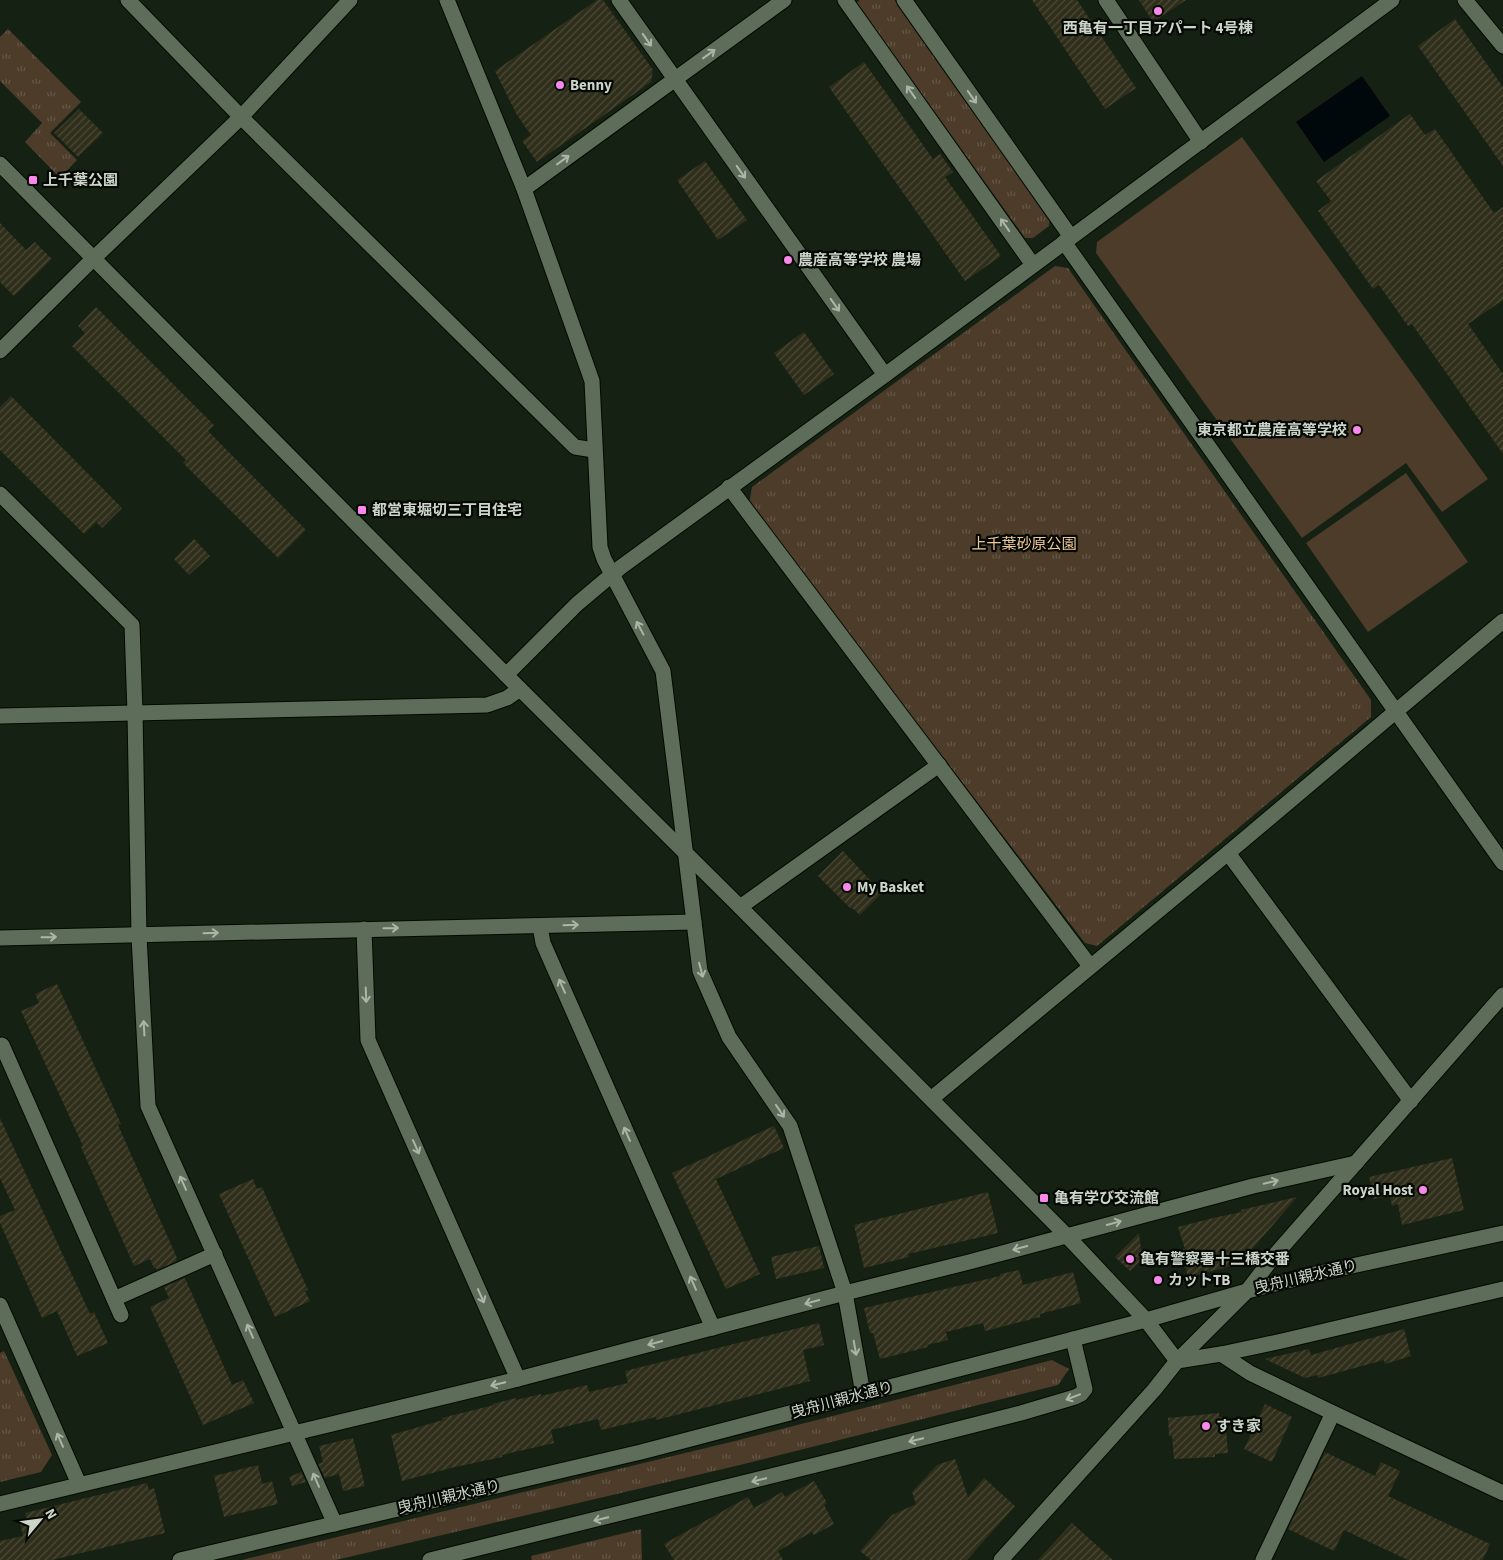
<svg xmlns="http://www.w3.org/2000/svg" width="1503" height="1560" font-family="'Source Sans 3','Noto Sans JP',sans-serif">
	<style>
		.grass { fill: url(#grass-tufts) }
		.garden { fill: #4c3c29 }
		.water { fill: #00080b }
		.building { fill: url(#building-hatch) }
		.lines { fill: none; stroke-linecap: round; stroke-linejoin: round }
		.minor-casing { stroke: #030a01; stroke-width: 17 }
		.minor { stroke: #5e6d5a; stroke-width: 15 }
		.oneway { stroke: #acb6a8 }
		.poi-dot { fill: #f888eb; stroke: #050904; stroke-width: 2 }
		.labels { text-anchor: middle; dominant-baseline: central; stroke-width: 4.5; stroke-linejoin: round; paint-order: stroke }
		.poi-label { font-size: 15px; font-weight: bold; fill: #cdd5ca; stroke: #050904; text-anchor: start }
		.park-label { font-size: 15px; fill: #f1c793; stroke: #050904 }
		.street-label { font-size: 15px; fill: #cdd5ca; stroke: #050904 }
	</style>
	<defs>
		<pattern id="grass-tufts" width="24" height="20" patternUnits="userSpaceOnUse" patternTransform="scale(1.25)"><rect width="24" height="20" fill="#4c3c29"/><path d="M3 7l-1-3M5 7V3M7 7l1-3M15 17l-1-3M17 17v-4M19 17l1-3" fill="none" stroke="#655747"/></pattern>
		<pattern id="building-hatch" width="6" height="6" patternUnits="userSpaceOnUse" patternTransform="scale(1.25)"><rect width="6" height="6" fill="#2f2e1a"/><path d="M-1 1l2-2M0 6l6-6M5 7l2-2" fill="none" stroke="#4c4b3a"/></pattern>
	</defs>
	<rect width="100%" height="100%" fill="#152112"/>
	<g class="grass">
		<polygon points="860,0 895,0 1050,217 1049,226 1033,238 1025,238 856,3"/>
		<polygon points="8,29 81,102 50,133 77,160 60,178 25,142 42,123 0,81 0,37"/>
		<polygon points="1055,266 1068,268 1371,700 1371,717 1097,946 1085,943 749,504 752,487"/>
		<polygon points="4,1351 52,1455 41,1472 0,1482 0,1353"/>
		<polygon points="1052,1360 1069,1369 1058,1385 740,1465 336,1560 242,1560 735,1441"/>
		<polygon points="641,1529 642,1560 532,1560 531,1556"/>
	</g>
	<g class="garden">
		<polygon points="1242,137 1488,479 1442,512 1406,463 1302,538 1096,253 1097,242"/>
		<polygon points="1406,473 1468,562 1368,632 1306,543"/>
	</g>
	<polygon class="water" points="1362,76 1390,116 1324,162 1296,122"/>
	<g class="building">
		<polygon points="597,0 603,0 653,70 651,82 537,162 522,141 531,135 517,115 495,71"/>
		<polygon points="1032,0 1077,0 1136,88 1105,109"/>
		<polygon points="1139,0 1186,0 1153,22"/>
		<polygon points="1455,19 1503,87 1503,166 1418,46"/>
		<polygon points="864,62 933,159 940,154 953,172 945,177 1001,256 965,281 829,87"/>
		<polygon points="79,109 103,133 78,157 54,133"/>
		<polygon points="1410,114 1425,135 1435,129 1494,213 1503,207 1503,300 1468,324 1503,374 1503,454 1412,324 1408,326 1379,285 1373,289 1318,211 1331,201 1316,181"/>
		<polygon points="705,161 747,220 718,240 677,180"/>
		<polygon points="0,223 26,250 35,242 52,259 14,296 0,282"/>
		<polygon points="96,307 214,425 208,431 306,530 278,558 183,463 186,460 72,346 85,333 78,326"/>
		<polygon points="804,332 834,374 804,395 774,353"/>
		<polygon points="11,396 122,508 102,528 96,522 84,534 0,450 0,407"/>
		<polygon points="194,539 210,556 189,575 174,559"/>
		<polygon points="843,851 882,893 860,915 852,908 851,909 818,876"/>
		<polygon points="57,984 121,1124 118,1125 177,1258 176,1259 177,1261 157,1270 156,1268 154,1268 150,1259 134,1266 81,1147 83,1146 21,1011 39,1003 35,994"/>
		<polygon points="0,1118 90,1314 94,1312 108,1343 77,1356 57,1311 42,1318 0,1223 0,1216 15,1210 0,1178"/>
		<polygon points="774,1126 784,1148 716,1179 760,1274 726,1289 672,1173"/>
		<polygon points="1452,1158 1464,1210 1402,1225 1398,1204 1392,1206 1390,1196 1374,1199 1369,1177"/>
		<polygon points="253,1179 257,1189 262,1187 308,1290 305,1291 310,1301 275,1317 219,1194"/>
		<polygon points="988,1192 998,1233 908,1254 909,1257 864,1268 854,1225"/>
		<polygon points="1297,1197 1239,1264 1188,1277 1181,1250 1185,1249 1178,1227 1213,1218 1242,1212 1241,1210"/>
		<polygon points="1139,1233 1142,1259 1130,1271 1115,1257"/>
		<polygon points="819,1246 824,1268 776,1279 771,1257"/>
		<polygon points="1019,1270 1023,1285 1073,1272 1081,1303 1040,1314 1040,1317 985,1331 983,1323 946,1332 948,1340 927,1345 928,1347 880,1359 873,1333 870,1333 864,1308 1000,1276 1000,1274"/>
		<polygon points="185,1278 232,1385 243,1380 254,1403 203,1425 150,1307 169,1298 164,1287"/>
		<polygon points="819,1323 824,1345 803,1350 810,1381 656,1420 656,1417 601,1430 598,1419 551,1430 554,1443 502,1455 502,1457 455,1467 402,1481 391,1435 443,1420 442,1418 494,1405 493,1404 516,1398 516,1400 541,1394 541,1396 587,1385 589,1392 628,1383 625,1371"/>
		<polygon points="1404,1329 1411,1356 1385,1364 1384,1360 1318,1378 1318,1375 1305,1378 1265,1359 1309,1349 1311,1355"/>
		<polygon points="1265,1404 1292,1417 1272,1462 1244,1449"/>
		<polygon points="1219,1413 1219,1417 1225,1417 1228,1453 1215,1454 1215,1457 1174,1459 1172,1436 1169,1436 1168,1418"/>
		<polygon points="353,1438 365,1486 343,1491 339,1474 325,1478 318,1464 323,1462 319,1446"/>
		<polygon points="1325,1452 1375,1476 1381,1462 1400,1471 1388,1496 1490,1544 1483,1560 1408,1560 1344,1530 1334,1551 1288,1529"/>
		<polygon points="955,1459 968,1497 984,1478 1015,1506 967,1560 871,1560 860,1551 892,1515 916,1504 912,1492 937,1465"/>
		<polygon points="258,1465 262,1484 272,1481 278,1504 224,1517 214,1476"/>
		<polygon points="301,1472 306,1482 292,1486 289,1477"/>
		<polygon points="814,1481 827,1503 824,1505 834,1524 814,1535 812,1532 778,1551 783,1560 674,1560 664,1544 748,1497 754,1508 782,1492 785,1497"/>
		<polygon points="147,1483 149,1490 154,1488 165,1533 52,1560 0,1560 0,1541 23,1536 20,1523 27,1521 25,1513"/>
		<polygon points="1072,1523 1113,1560 1038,1560"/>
	</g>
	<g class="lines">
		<g class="minor-casing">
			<g id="minor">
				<polyline points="128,0 241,117 575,447 594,450"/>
				<polyline points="619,0 885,375"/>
				<polyline points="845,0 1033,265"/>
				<polyline points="904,0 1071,237"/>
				<polyline points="1106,0 1201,142"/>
				<polyline points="1465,0 1503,46"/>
				<polyline points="0,164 520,689 733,900 1067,1236 1146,1320 1177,1361 1221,1354 1250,1373 1333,1413 1503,1493"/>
				<polyline points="524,189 784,0"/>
				<polyline points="1064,242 1503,863"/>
				<polyline points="0,351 94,258 241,117 350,0"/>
				<polyline points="729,487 1090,966"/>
				<polyline points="0,494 132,625 135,713 139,936 148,1106 335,1524"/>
				<polyline points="506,675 577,604 621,567 885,375 1392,0"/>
				<polyline points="0,716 487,705 507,698 520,689"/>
				<polyline points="1228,853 1411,1101"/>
				<polyline points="740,907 939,765"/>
				<polyline points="694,922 700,971 729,1037 790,1126 845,1293 863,1394"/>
				<polyline points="540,926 543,943 713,1328"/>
				<polyline points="364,929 368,1040 518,1379"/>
				<polyline points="0,938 694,922 663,671 604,559 600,547 592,381 524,189 447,0"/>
				<polyline points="0,1046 2,1045 114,1299 215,1254"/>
				<polyline points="931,1099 1228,853 1503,621"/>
				<polyline points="114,1299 121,1315"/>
				<polyline points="0,1305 79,1484"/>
				<polyline points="1221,1354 1282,1341 1503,1289"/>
				<polyline points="0,1504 518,1379 845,1293 969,1262 1253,1186 1356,1163"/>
				<polyline points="180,1560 641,1452 1146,1320 1247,1291 1315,1274 1503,1233"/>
				<polyline points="430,1560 844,1458 1021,1413 1075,1397 1081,1394 1085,1389 1073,1339"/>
				<polyline points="1001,1560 1154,1390 1177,1361 1247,1291 1275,1255 1503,995"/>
				<polyline points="1263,1560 1333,1413"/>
			</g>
		</g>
		<use href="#minor" class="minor"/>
	</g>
	<defs><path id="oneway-shaft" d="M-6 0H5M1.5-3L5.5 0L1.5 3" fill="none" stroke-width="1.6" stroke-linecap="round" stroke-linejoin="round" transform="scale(1.25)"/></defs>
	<g class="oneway">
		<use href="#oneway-shaft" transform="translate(647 40) rotate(55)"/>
		<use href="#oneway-shaft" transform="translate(709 54) rotate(-36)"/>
		<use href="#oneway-shaft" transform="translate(911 92) rotate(-125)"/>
		<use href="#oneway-shaft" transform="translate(972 97) rotate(55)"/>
		<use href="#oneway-shaft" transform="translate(563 160) rotate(-36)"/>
		<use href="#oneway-shaft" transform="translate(741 172) rotate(55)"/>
		<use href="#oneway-shaft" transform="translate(1005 225) rotate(-125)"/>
		<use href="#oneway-shaft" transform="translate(835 305) rotate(55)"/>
		<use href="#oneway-shaft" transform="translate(640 628) rotate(-118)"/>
		<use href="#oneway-shaft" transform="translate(571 925) rotate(-2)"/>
		<use href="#oneway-shaft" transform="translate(391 928) rotate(-1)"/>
		<use href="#oneway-shaft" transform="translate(211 933) rotate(-2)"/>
		<use href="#oneway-shaft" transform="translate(49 937) rotate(-1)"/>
		<use href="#oneway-shaft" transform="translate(701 970) rotate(75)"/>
		<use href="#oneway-shaft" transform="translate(562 986) rotate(-114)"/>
		<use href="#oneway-shaft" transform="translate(366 995) rotate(88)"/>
		<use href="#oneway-shaft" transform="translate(144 1028) rotate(-93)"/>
		<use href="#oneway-shaft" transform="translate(780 1111) rotate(56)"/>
		<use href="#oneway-shaft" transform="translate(627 1134) rotate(-114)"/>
		<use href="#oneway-shaft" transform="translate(416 1147) rotate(66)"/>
		<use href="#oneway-shaft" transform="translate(1271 1182) rotate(-13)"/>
		<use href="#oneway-shaft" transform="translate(183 1183) rotate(-114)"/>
		<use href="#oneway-shaft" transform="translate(1114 1223) rotate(-15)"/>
		<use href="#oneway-shaft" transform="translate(1020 1248) rotate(165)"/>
		<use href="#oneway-shaft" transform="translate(693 1283) rotate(-114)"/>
		<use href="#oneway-shaft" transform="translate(481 1296) rotate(66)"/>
		<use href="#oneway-shaft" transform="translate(812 1302) rotate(165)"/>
		<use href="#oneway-shaft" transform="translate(250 1331) rotate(-114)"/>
		<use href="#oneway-shaft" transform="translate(655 1343) rotate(165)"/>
		<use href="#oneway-shaft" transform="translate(855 1348) rotate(80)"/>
		<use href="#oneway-shaft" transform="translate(498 1384) rotate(166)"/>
		<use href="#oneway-shaft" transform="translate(1073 1397) rotate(159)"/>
		<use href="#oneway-shaft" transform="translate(60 1440) rotate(-114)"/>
		<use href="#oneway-shaft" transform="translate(916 1440) rotate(166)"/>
		<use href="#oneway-shaft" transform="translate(316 1480) rotate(-114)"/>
		<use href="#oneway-shaft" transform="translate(759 1480) rotate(166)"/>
		<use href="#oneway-shaft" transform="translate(601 1519) rotate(166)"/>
	</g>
	<g class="poi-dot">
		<circle cx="1158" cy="11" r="5"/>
		<circle cx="560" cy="85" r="5"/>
		<rect x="28" y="175" width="10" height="10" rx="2.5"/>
		<circle cx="788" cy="260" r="5"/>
		<circle cx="1357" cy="430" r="5"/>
		<rect x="357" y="505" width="10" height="10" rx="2.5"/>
		<circle cx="847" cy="887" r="5"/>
		<circle cx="1423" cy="1190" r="5"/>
		<rect x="1039" y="1193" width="10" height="10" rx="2.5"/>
		<circle cx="1130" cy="1259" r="5"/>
		<circle cx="1158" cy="1280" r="5"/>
		<circle cx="1206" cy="1426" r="5"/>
	</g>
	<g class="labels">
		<g class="poi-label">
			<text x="1158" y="28" text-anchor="middle">西亀有一丁目アパート 4号棟</text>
			<text x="570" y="85">Benny</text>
			<text x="43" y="180">上千葉公園</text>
			<text x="798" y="260">農産高等学校 農場</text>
			<text x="1347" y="430" text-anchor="end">東京都立農産高等学校</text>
			<text x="372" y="510">都営東堀切三丁目住宅</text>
			<text x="857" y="887">My Basket</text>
			<text x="1413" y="1190" text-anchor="end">Royal Host</text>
			<text x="1054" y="1198">亀有学び交流館</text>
			<text x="1140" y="1259">亀有警察署十三橋交番</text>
			<text x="1168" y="1280">カットTB</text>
			<text x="1216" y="1426">すき家</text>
		</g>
		<g class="park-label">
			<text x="1024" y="544">上千葉砂原公園</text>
		</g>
		<g class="street-label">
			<text transform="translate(1306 1277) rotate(-13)">曳舟川親水通り</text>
			<text transform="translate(842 1400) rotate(-15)">曳舟川親水通り</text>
			<text transform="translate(449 1497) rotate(-13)">曳舟川親水通り</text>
		</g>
	</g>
	<g transform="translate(40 1520) rotate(61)" stroke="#050904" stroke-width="4" paint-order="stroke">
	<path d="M0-4L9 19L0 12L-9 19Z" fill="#cdd5ca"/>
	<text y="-8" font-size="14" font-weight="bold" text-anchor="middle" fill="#cdd5ca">N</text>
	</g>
</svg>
